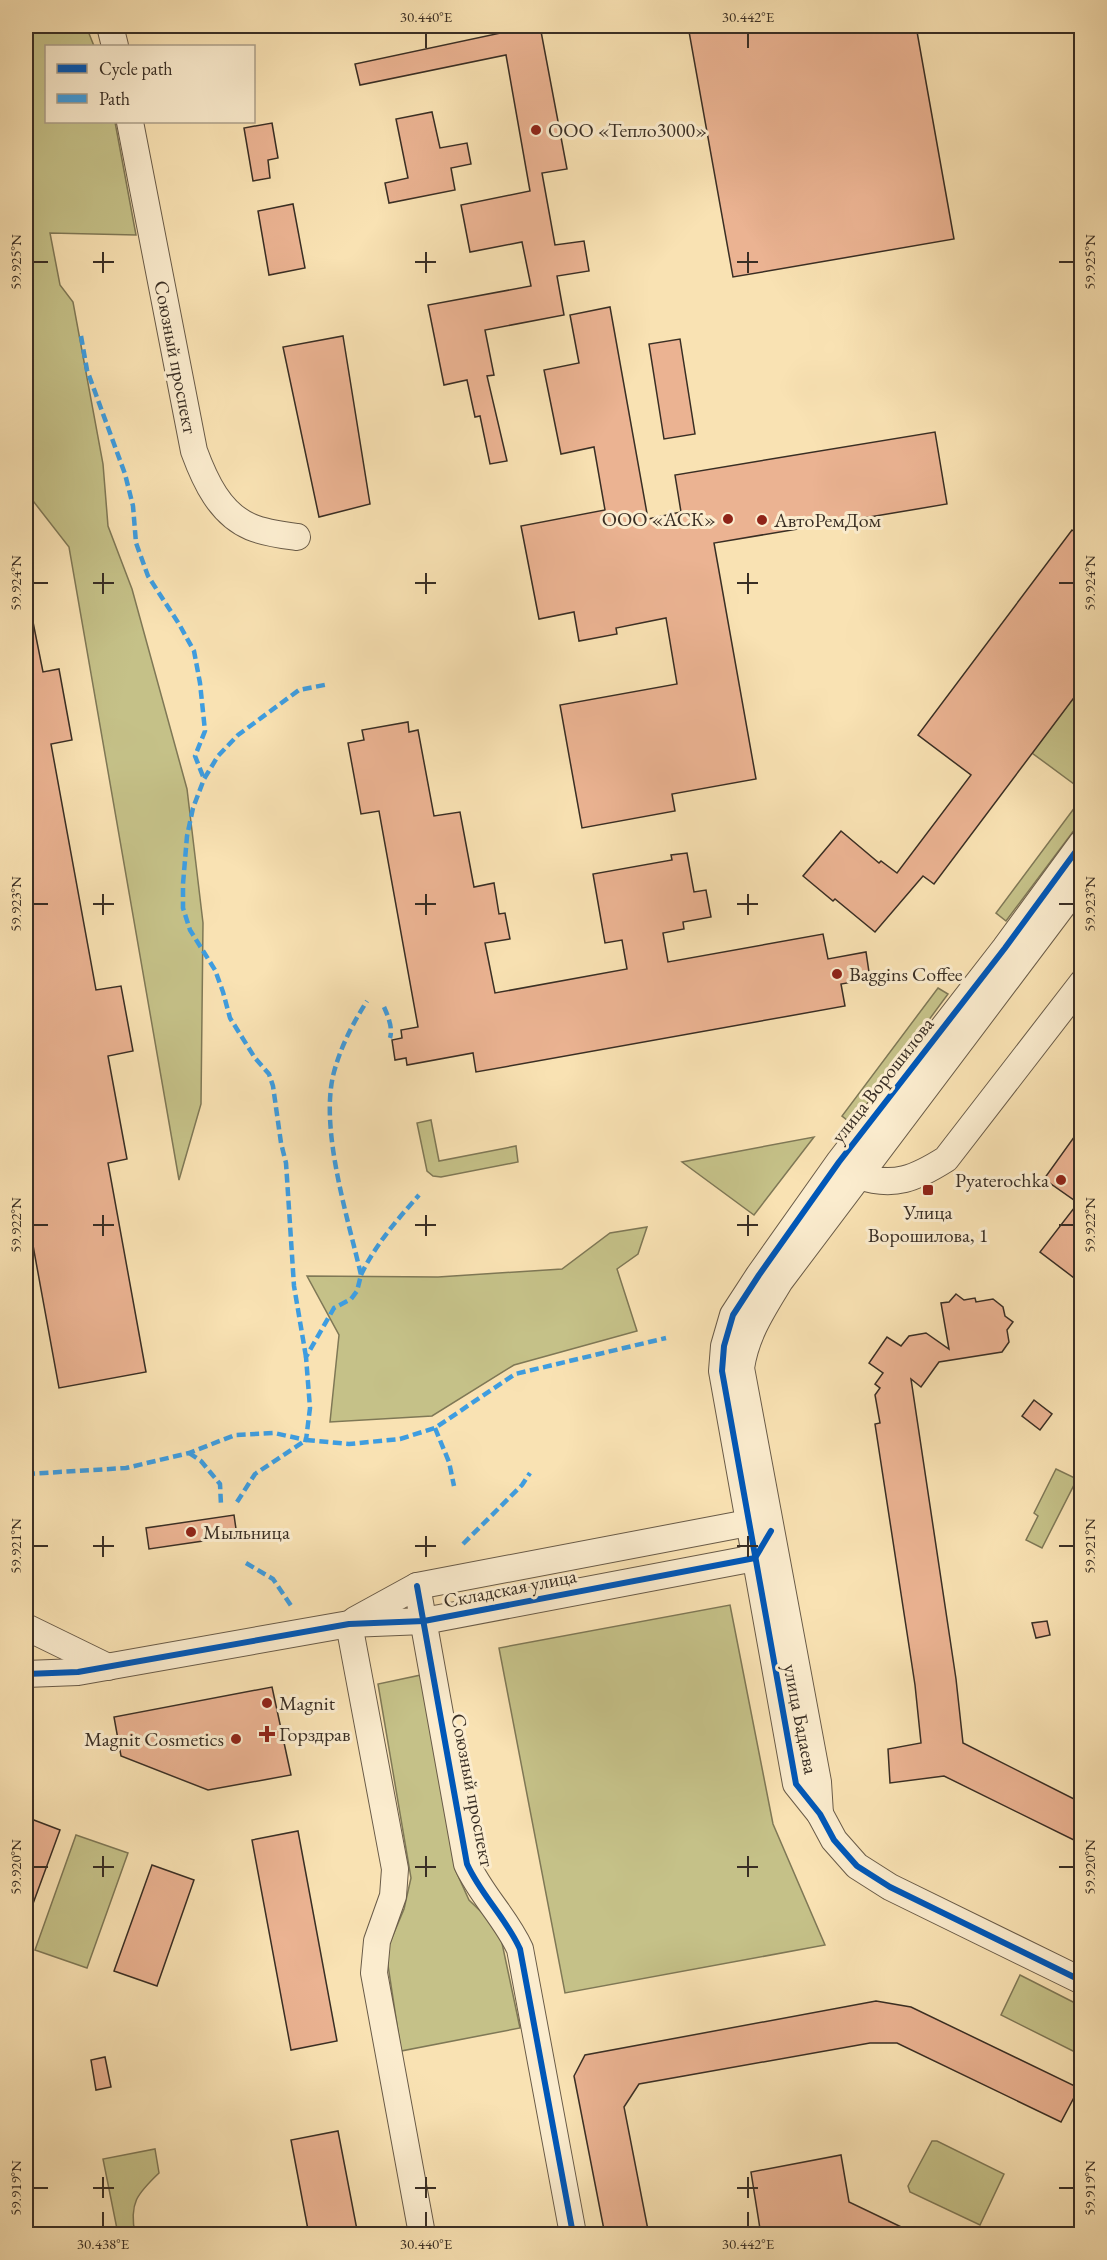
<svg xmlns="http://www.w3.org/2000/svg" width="1107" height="2260" font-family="'EB Garamond',serif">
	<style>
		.green { fill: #c5c188; stroke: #7f7856; stroke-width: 1.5 }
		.building { fill: #ebb392; stroke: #392e24; stroke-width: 1.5 }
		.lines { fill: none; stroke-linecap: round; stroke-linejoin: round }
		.minor-casing { stroke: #695b48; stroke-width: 28 }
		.minor { stroke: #fbecce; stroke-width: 26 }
		.quiet { stroke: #3e9de0; stroke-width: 4.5; stroke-dasharray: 9 4.5; stroke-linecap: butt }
		.cycleway-casing { stroke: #fbecce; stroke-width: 10 }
		.cycleway { stroke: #0057b8; stroke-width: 6 }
		.ticks { fill: none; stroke: #392e24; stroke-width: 2 }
		.poi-dot { fill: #8f2418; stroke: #fbecce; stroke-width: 2 }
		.labels { text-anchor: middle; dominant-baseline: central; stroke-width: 6; stroke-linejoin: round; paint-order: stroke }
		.poi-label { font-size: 20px; fill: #392e24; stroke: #fbecce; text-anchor: start }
		.street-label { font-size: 20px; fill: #392e24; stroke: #fbecce }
		.neatline { fill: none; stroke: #392e24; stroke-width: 2 }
		.ticks-label { font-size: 15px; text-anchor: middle; fill: #392e24 }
	</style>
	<rect width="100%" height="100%" fill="#f9e2b3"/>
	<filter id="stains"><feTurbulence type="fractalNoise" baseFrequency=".00333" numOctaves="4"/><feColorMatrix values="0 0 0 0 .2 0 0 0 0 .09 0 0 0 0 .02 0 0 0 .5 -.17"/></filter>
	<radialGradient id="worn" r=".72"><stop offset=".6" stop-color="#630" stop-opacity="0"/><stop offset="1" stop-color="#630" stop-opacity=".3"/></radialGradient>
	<g class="green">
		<polygon points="26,26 86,26 94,46 46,46 46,122 115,122 136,235 50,233 60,285 73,302 103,464 108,526 132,589 187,789 203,923 201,1104 179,1180 69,547 30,497 26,468"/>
		<polygon points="1081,687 1081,783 1078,787 1032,753"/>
		<polygon points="1081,799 1081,821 1006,921 996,913"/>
		<polygon points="938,988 948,994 852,1124 842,1116"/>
		<polygon points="431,1120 439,1161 516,1146 518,1162 441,1177 433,1176 427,1171 417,1123"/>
		<polygon points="814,1137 754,1215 682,1162"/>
		<polygon points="647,1227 638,1254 617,1269 637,1331 514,1365 432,1416 330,1422 339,1335 307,1276 438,1277 562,1269 610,1233"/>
		<polygon points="1056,1469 1077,1479 1042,1548 1026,1540 1038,1516 1034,1513"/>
		<polygon points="730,1605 773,1824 825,1945 565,1993 499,1648"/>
		<polygon points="421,1675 455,1869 469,1900 499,1929 520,2028 401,2051 386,1952 404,1909 411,1878 378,1684"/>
		<polygon points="76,1835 128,1853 87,1968 35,1950"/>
		<polygon points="1020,1975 1081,2006 1081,2055 1001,2015"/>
		<polygon points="932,2141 937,2141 1004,2174 980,2225 910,2192 908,2186"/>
		<path d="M155,2149L159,2173C137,2194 129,2203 135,2234H118L103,2159Z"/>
	</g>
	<g class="building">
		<polygon points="533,26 540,26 567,169 542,173 555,245 584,241 589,271 557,276 564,315 485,330 494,375 487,376 507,461 490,464 480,416 475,417 467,380 444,385 428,305 531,286 522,242 470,252 461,205 530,191 506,55 360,85 355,64"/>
		<polygon points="688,26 916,26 954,239 733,277"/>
		<polygon points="432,112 440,148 467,143 471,164 451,168 455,190 389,203 385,183 408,178 396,119"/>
		<polygon points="272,123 278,158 268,160 270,178 253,181 244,128"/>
		<polygon points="293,204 305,268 269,275 258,211"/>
		<polygon points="610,307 648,519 681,512 675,475 935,432 947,504 714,543 756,779 672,794 675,811 582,828 560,705 677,684 666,618 616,628 617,634 579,641 574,612 539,619 521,526 605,510 594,447 561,454 544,370 579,363 570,315"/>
		<polygon points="343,336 370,504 319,517 283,347"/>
		<polygon points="680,339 695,434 664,439 649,344"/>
		<polygon points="1072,530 1082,537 1082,687 934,884 923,876 875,932 835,899 833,901 803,876 841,831 879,863 881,861 897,873 971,775 918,735"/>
		<polygon points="33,622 43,672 59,669 72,740 51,744 96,990 121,986 133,1051 108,1056 127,1159 108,1163 146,1372 59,1388 26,1207 26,623"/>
		<polygon points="408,722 409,732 418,730 434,816 460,812 474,887 494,883 499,914 505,913 510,939 485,943 495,993 627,969 622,940 605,943 593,874 672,860 671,855 687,853 694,892 706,890 711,917 683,922 684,929 663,933 668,962 823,934 828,959 866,952 870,979 841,984 845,1006 476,1072 473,1053 407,1065 406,1058 395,1060 392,1040 402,1038 401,1030 418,1027 379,811 361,814 348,743 364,740 362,730"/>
		<polygon points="1082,1126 1082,1284 1040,1252 1078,1203 1044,1179"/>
		<polygon points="956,1294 964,1300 975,1298 976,1302 993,1299 1003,1307 1005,1316 1013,1322 1007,1330 1009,1342 1002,1352 939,1362 921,1387 911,1379 956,1679 963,1743 1082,1803 1082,1844 944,1776 890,1783 888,1749 921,1743 915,1685 875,1424 880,1423 875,1395 880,1388 875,1384 883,1373 869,1363 887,1337 901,1346 909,1336 926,1333 949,1349 941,1303 949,1302"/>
		<polygon points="1034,1400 1052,1414 1040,1430 1022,1416"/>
		<polygon points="234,1515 237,1536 149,1549 146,1528"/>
		<polygon points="1047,1621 1050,1635 1036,1638 1032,1623"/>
		<polygon points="272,1687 291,1775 208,1790 121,1756 114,1717"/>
		<polygon points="26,1817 60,1830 27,1920 26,1920"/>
		<polygon points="298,1831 337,2041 291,2050 252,1840"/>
		<polygon points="152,1865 194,1880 157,1986 114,1971"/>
		<polygon points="876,2001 911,2007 1079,2088 1061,2122 897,2043 870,2043 639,2084 624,2107 649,2235 605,2235 574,2076 585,2055"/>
		<polygon points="105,2057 111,2087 96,2090 91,2060"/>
		<polygon points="338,2131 358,2235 309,2235 291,2140"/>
		<polygon points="841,2155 849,2202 918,2235 761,2235 751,2172"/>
	</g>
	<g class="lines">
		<g class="minor-casing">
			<g id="minor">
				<polyline points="110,26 115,46"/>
				<path d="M130,122L194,451C205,481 220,514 251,527C265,533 282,535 297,537"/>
				<polyline points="1082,843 1005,948 839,1162 759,1275 733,1315 724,1346 722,1371 796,1784 820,1814 834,1840 857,1866 890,1887 1082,1981"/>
				<path d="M859,1176C894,1188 916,1178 946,1159L1082,983"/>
				<path d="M417,1586L467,1864C481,1895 506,1918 520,1949L573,2234"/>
				<polyline points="355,1620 417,1586 748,1523 765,1529"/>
				<polyline points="349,1624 395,1869 393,1896 377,1941 374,1973 422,2234"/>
				<polyline points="26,1627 108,1667"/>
				<polyline points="26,1674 78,1672 349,1624 424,1621 755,1558 763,1544"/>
				<path d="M820,1814L818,1782L741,1368C746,1334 763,1309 780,1281L1082,880"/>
			</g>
		</g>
		<use href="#minor" class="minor"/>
		<g class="quiet">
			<polyline points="81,336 87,370 125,474 133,506 136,543 148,576 179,624 194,651 200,683 205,731 195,756 204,779"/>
			<path d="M384,1007C388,1016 393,1028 390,1038"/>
			<path d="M361,1275C375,1245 397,1220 419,1195"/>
			<polyline points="306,1357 294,1286 286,1163 281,1143 273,1086 269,1074 255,1058 230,1018 223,992 215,970 190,930 183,908 183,884 187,836 193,808 204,779 218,756 238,735 299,690 329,684"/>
			<polyline points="435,1428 449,1462 454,1486"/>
			<polyline points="189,1453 201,1461 220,1484 221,1505"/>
			<path d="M26,1474L126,1468L189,1453L235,1435L274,1433L306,1440L310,1408L306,1357L334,1308L351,1299L357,1291L361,1275C348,1218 319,1128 334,1072C341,1046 353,1023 367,1001"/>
			<polyline points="237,1502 255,1474 306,1440 349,1444 400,1439 435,1428 515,1374 666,1338"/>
			<polyline points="463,1544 522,1485 530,1473"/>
			<polyline points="246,1563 273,1579 292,1607"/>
		</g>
		<g class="cycleway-casing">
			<g id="cycleway">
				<polyline points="1082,843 1005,948 839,1162 759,1275 733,1315 724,1346 722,1371 796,1784 820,1814 834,1840 857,1866 890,1887 1082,1981"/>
				<path d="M417,1586L467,1864C481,1895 506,1918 520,1949L573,2234"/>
				<polyline points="26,1674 78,1672 349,1624 424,1621 755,1558 771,1531"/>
			</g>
		</g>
		<use href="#cycleway" class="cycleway"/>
	</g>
	<path class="ticks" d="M426,33V48M748,33V48M103,252V273M426,252V273M748,252V273M33,262H48M93,262H114M415,262H436M737,262H758M1059,262H1074M103,573V594M426,573V594M748,573V594M33,583H48M93,583H114M415,583H436M737,583H758M1059,583H1074M103,894V915M426,894V915M748,894V915M33,904H48M93,904H114M415,904H436M737,904H758M1059,904H1074M103,1215V1236M426,1215V1236M748,1215V1236M33,1225H48M93,1225H114M415,1225H436M737,1225H758M1059,1225H1074M103,1536V1557M426,1536V1557M748,1536V1557M33,1546H48M93,1546H114M415,1546H436M737,1546H758M1059,1546H1074M103,1856V1877M426,1856V1877M748,1856V1877M33,1867H48M93,1867H114M415,1867H436M737,1867H758M1059,1867H1074M103,2177V2198M426,2177V2198M748,2177V2198M33,2188H48M93,2188H114M415,2188H436M737,2188H758M1059,2188H1074M103,2212V2227M426,2212V2227M748,2212V2227"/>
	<g class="poi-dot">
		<circle cx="536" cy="130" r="6"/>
		<circle cx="728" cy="519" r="6"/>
		<circle cx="762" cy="520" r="6"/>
		<circle cx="837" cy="974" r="6"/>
		<circle cx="1061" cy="1180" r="6"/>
		<rect x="922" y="1184" width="12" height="12" rx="3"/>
		<circle cx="191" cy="1532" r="6"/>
		<circle cx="267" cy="1703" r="6"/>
		<path d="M264 1725h6v6h6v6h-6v6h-6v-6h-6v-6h6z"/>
		<circle cx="236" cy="1739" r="6"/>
	</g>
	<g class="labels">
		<g class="poi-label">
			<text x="548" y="130">ООО «Тепло3000»</text>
			<text x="716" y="519" text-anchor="end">ООО «АСК»</text>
			<text x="774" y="520">АвтоРемДом</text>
			<text x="849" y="974">Baggins Coffee</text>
			<text x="1049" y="1180" text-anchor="end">Pyaterochka</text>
			<text x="928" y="1212" text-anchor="middle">Улица<tspan x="928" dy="23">Ворошилова, 1</tspan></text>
			<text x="203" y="1532">Мыльница</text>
			<text x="279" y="1703">Magnit</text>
			<text x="279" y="1734">Горздрав</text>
			<text x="224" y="1739" text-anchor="end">Magnit Cosmetics</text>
		</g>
		<g class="street-label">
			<text transform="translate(176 357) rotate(79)">Союзный проспект</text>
			<text transform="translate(882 1080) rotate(-52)">улица Ворошилова</text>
			<text transform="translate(510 1588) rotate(-11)">Складская улица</text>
			<text transform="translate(801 1719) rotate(79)">улица Бадаева</text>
			<text transform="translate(473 1790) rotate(79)">Союзный проспект</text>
		</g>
	</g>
	<rect width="1107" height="2260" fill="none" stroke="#f9e2b3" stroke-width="66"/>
	<rect x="45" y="45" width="210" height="78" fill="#fbecce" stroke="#ada08a" stroke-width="1.5"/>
	<rect x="57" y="64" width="30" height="9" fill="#0057b8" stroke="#ada08a" stroke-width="1.5"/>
	<text x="99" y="75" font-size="18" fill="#392e24">Cycle path</text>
	<rect x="57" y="94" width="30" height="9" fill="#3e9de0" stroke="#ada08a" stroke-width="1.5"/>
	<text x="99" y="105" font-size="18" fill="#392e24">Path</text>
	<rect x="33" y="33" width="1041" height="2194" class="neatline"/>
	<g class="ticks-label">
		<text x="426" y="22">30.440°E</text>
		<text x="748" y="22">30.442°E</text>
		<text transform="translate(16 262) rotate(-90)" y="5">59.925°N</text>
		<text transform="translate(1090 262) rotate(-90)" y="5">59.925°N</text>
		<text transform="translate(16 583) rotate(-90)" y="5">59.924°N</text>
		<text transform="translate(1090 583) rotate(-90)" y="5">59.924°N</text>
		<text transform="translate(16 904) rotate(-90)" y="5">59.923°N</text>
		<text transform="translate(1090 904) rotate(-90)" y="5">59.923°N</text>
		<text transform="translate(16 1225) rotate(-90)" y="5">59.922°N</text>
		<text transform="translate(1090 1225) rotate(-90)" y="5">59.922°N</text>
		<text transform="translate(16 1546) rotate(-90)" y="5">59.921°N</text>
		<text transform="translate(1090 1546) rotate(-90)" y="5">59.921°N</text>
		<text transform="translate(16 1867) rotate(-90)" y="5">59.920°N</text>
		<text transform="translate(1090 1867) rotate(-90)" y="5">59.920°N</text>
		<text transform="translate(16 2188) rotate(-90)" y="5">59.919°N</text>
		<text transform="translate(1090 2188) rotate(-90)" y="5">59.919°N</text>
		<text x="103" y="2249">30.438°E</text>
		<text x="426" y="2249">30.440°E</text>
		<text x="748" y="2249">30.442°E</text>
	</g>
	<rect width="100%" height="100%" filter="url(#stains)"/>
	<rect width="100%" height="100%" fill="url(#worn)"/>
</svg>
